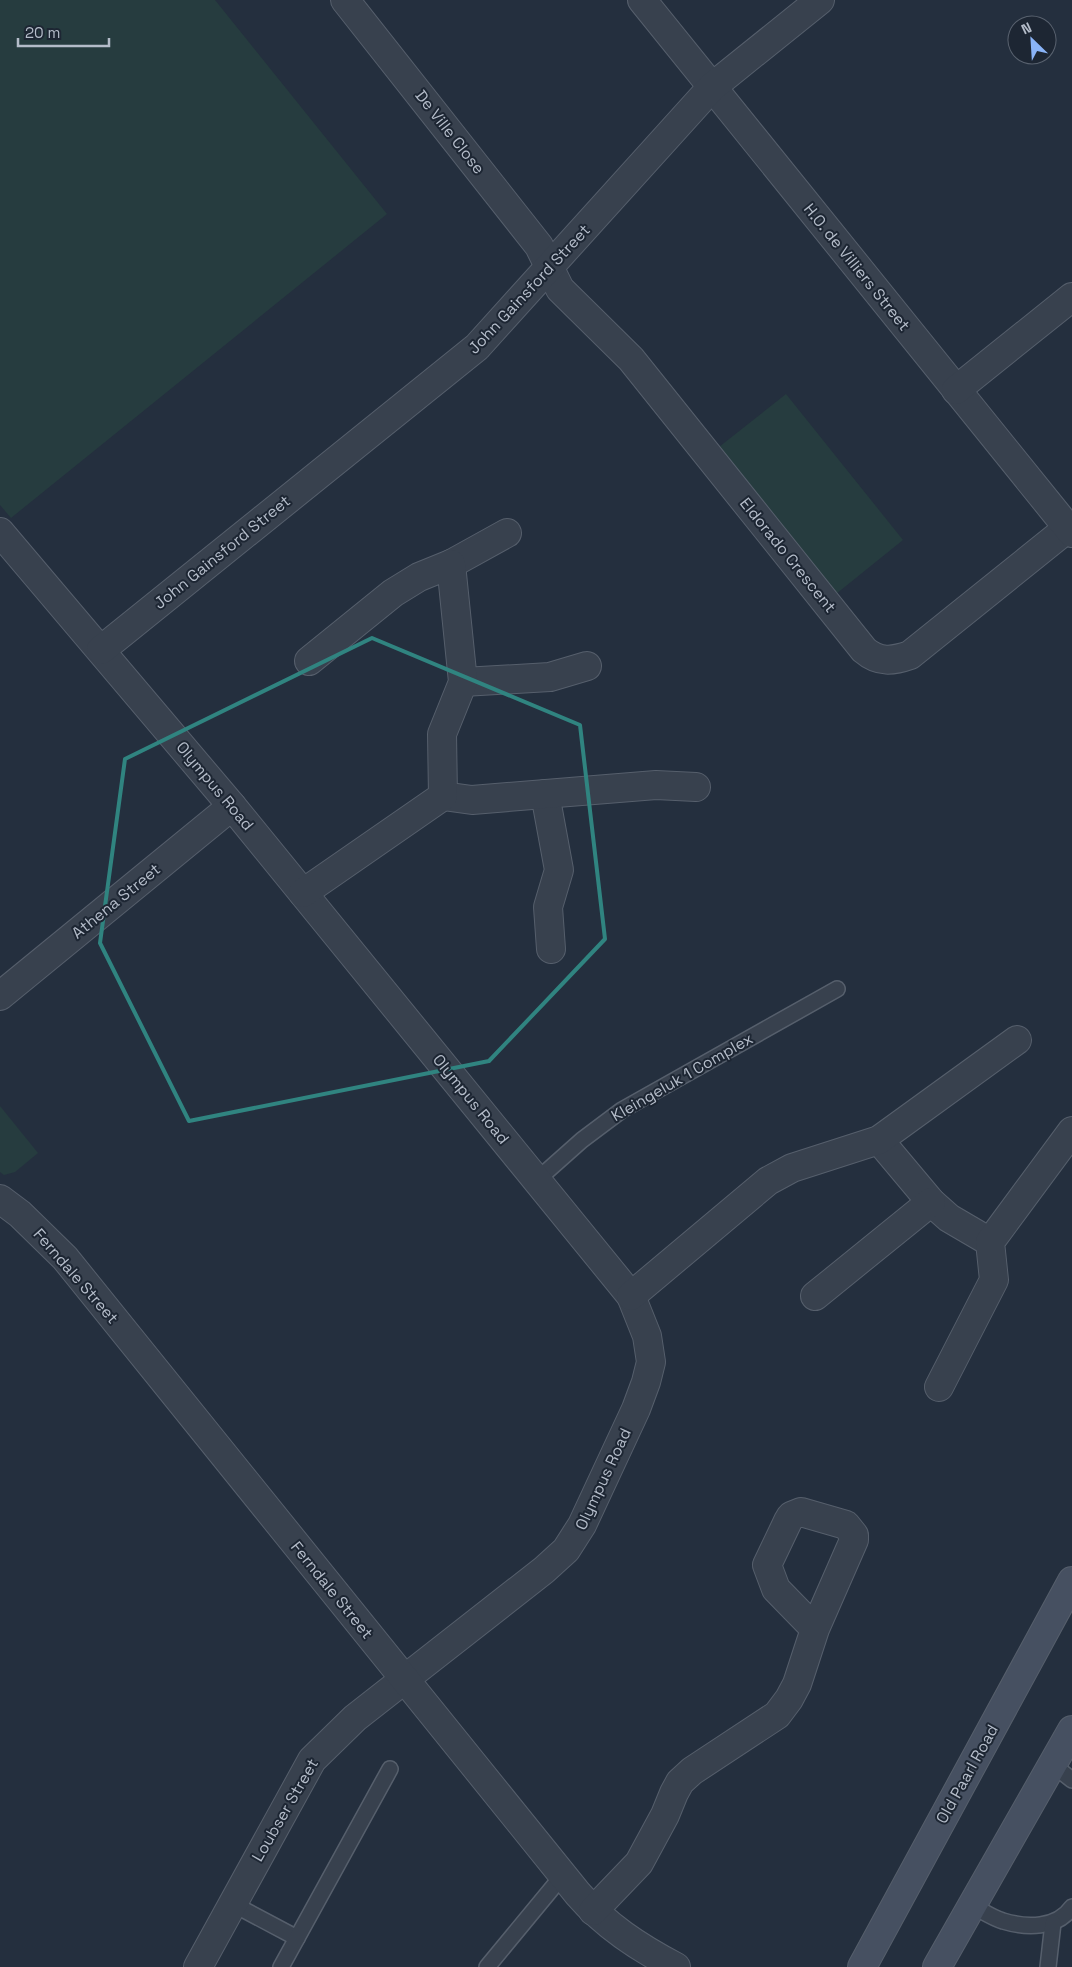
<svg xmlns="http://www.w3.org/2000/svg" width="1072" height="1967" font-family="'Space Grotesk',sans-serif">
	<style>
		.green { fill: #263c3f }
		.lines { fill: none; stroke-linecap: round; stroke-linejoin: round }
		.lane-casing { stroke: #565f6c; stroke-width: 18 }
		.street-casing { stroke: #565f6c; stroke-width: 30 }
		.secondary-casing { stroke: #565f6c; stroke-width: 30 }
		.lane { stroke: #38414e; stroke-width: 15 }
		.street { stroke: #38414e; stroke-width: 28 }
		.secondary { stroke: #465061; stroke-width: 28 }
		.marked { fill: none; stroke: #308480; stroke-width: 4; stroke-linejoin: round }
		.labels { text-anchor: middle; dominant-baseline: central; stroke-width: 4; stroke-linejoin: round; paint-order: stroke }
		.street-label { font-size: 16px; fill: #b4bcc9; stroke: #1d2633 }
	</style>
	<rect width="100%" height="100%" fill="#242f3e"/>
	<g class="green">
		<polygon points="0,0 215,0 387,214 11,518 0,505"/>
		<polygon points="786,394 903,540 836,594 719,447"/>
		<polygon points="0,1106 38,1153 15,1172 4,1175 0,1172"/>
	</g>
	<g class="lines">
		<g class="lane-casing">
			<g id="lane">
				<polyline points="537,1180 582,1140 622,1110 837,989"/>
				<polyline points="1052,1764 1072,1780"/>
				<polyline points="233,1904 297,1938"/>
				<path d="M971,1905C981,1910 992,1918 1003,1921C1026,1928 1057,1929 1072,1907"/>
				<polyline points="281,1967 390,1769"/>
				<polyline points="487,1967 563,1875"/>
				<polyline points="1048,1967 1053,1923"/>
			</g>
		</g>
		<g class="street-casing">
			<g id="street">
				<path d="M345,0L539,246L560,289L631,359L864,650C879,663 893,661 910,655L1068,528"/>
				<polyline points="642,0 1072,533"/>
				<polyline points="956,390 1072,297"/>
				<polyline points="0,532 232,806 631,1296 647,1336 651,1362 646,1382 636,1409 582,1525 566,1550 544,1570 355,1718 312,1760 198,1967"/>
				<polyline points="451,564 507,533"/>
				<polyline points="101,650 477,347 712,87 820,0"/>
				<polyline points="463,682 550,677 587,666"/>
				<polyline points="545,794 559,870 548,907 551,949"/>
				<polyline points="443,796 472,800 656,785 696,787"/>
				<polyline points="303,893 443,796 442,734 463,682 451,564 419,577 393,593 309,661"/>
				<polyline points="0,996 232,806"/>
				<polyline points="879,1140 931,1202 949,1218 990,1242"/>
				<path d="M0,1199L20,1214L65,1258L578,1894C606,1926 638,1947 676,1967"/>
				<polyline points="631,1296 768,1181 792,1168 879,1140 1017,1040"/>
				<polyline points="815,1296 931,1202"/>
				<polyline points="939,1387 994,1280 990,1242 1072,1131"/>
				<polyline points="593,1911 639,1863 665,1815 674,1793 680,1782 692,1771 777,1715 789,1699 797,1684 815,1629 854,1540 854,1535 846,1525 801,1512 791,1516 788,1521 767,1565 776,1589 815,1629"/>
			</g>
		</g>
		<g class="secondary-casing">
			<g id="secondary">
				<polyline points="862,1967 1072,1581"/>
				<polyline points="937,1967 1072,1730"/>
			</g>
		</g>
		<use href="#lane" class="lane"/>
		<use href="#street" class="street"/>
		<use href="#secondary" class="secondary"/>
	</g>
	<path class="marked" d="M372,638L580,725L605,939L489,1061L189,1121L100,943L125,759Z"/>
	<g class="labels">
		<g class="street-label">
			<text transform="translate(450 132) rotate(52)">De Ville Close</text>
			<text transform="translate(857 267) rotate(51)">H.O. de Villiers Street</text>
			<text transform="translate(529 289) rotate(-47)">John Gainsford Street</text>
			<text transform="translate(222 552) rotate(-39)">John Gainsford Street</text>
			<text transform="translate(788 555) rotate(51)">Eldorado Crescent</text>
			<text transform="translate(215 786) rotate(50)">Olympus Road</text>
			<text transform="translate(116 901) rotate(-39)">Athena Street</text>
			<text transform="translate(682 1077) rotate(-30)">Kleingeluk 1 Complex</text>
			<text transform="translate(471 1099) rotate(51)">Olympus Road</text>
			<text transform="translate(76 1276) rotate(49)">Ferndale Street</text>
			<text transform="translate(603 1479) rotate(-65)">Olympus Road</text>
			<text transform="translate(332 1590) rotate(51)">Ferndale Street</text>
			<text transform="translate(967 1774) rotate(-61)">Old Paarl Road</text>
			<text transform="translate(285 1810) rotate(-60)">Loubser Street</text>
		</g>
	</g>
	<g transform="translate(1032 40) rotate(335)"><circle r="24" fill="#1d2633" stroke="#59626f"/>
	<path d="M0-4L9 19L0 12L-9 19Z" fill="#8ab4f8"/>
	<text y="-8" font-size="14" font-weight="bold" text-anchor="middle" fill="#b4bcc9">N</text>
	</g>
	<path d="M18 38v8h91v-8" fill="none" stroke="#b4bcc9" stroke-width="2.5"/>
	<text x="25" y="38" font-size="15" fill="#b4bcc9" stroke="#1d2633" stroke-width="4" paint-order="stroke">20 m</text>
</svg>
